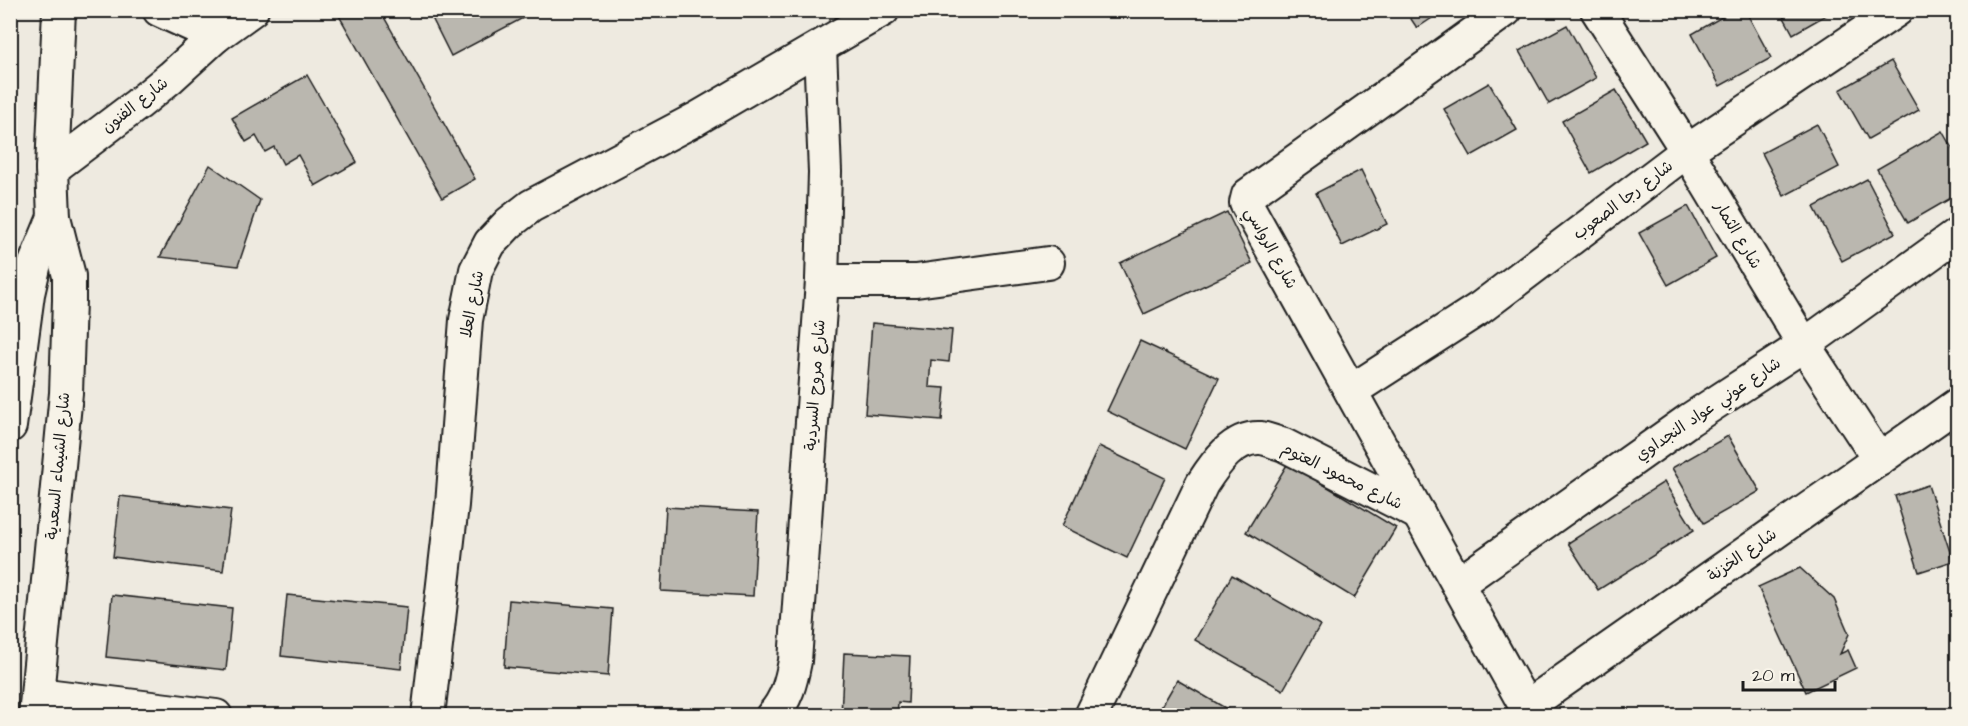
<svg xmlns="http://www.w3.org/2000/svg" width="1968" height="726" font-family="'Architects Daughter','Playpen Sans Arabic',sans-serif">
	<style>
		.building { fill: #bab7af; stroke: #1c1c1c; stroke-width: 1.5 }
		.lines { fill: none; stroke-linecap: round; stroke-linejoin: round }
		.minor-casing { stroke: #1c1c1c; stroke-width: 36 }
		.minor { stroke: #f7f3e8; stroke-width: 32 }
		.labels { text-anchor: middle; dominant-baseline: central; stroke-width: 6; stroke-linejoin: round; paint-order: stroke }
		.street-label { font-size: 16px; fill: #1c1c1c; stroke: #f7f3e8 }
	</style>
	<rect width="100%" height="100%" fill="#eeeae0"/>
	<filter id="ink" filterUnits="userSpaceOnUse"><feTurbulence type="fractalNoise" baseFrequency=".0167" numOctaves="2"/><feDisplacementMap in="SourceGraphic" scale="12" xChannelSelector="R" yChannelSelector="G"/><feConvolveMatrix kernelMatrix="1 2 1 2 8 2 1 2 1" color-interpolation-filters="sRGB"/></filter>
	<g filter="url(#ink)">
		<g class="building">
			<polygon points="341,10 380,10 475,179 442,198 337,12"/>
			<polygon points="428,10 522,10 525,17 451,56"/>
			<polygon points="1405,10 1444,10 1417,28"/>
			<polygon points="1734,10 1745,10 1771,58 1720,86 1692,34"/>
			<polygon points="1780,10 1835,10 1793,34"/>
			<polygon points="1567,25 1596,78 1549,104 1519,51"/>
			<polygon points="1891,61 1919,110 1868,139 1840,90"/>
			<polygon points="307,75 357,162 315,186 298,155 283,164 274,147 265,152 256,136 246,142 232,118"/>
			<polygon points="1489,83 1517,130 1471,156 1444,109"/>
			<polygon points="1616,90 1646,141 1591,173 1562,121"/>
			<polygon points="1817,124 1839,167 1784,196 1762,153"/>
			<polygon points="1943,131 1958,157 1958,194 1908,223 1877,169"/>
			<polygon points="210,165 260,200 238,266 160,257"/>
			<polygon points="1361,170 1387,224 1342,246 1316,193"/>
			<polygon points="1867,179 1895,233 1842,261 1814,207"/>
			<polygon points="1688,206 1716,258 1668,285 1639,233"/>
			<polygon points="1227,212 1252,263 1144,314 1120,263"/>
			<polygon points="872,323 952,330 949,362 931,360 929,387 945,388 942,420 865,414"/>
			<polygon points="1140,341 1219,378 1185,449 1107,411"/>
			<polygon points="1728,436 1760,491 1704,523 1672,468"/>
			<polygon points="1099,446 1165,478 1127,558 1062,526"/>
			<polygon points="1288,463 1396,528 1354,598 1246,532"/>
			<polygon points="1664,482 1694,530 1598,590 1568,543"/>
			<polygon points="1928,485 1953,561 1919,572 1895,496"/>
			<polygon points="120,496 231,510 223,571 113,557"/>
			<polygon points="666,507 758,512 753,596 661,591"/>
			<polygon points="1800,568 1834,599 1849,634 1840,654 1848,650 1856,668 1806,692 1758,587"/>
			<polygon points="1232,575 1320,625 1283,690 1195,640"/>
			<polygon points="112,595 232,608 226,670 106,657"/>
			<polygon points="287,595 407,607 401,669 281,656"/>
			<polygon points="509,600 613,609 608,676 504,667"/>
			<polygon points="844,653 910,656 908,703 898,702 897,716 841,716"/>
			<polygon points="1177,680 1239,716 1156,716"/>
		</g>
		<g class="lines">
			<g class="minor-casing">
				<g id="minor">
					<polyline points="159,10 216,36"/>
					<polyline points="1506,10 1248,195 1246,203 1531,716"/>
					<polyline points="1597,10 1687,151 1804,345 1879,460"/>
					<polyline points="52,169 138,104 171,77 216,36 252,10"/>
					<polyline points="822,281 916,281 1048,263"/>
					<polyline points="1351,391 1480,308 1687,151 1897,10"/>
					<polyline points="10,426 28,294 35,263 54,217"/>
					<polyline points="1458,584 1689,420 1804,345 1958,234"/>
					<polyline points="38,694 216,716"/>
					<polyline points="1526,707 1958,404"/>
					<polyline points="35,716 66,393 69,300 69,276 54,217 52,169 59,10"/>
					<polyline points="428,716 452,505 466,320 476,270 490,243 509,223 531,206 696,119 883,10"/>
					<path d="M772,716C787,699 791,682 795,661L822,281L825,172L820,48"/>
					<path d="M1091,716L1202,484C1215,464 1233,436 1261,438C1268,439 1277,443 1284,445L1419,514"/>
				</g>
			</g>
			<use href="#minor" class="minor"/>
		</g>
	</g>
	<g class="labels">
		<g class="street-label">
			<text transform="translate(135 105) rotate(-38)">شارع الفنون</text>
			<text transform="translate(1623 200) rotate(-37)">شارع رجا الصعوب</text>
			<text transform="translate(1738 235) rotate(59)">شارع الثمار</text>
			<text transform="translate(1271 248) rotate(61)">شارع الرواسي</text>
			<text transform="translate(472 304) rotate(-79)">شارع العلا</text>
			<text transform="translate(815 385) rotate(-86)">شارع مروح السردية</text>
			<text transform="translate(1708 409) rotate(-34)">شارع عوني عواد النجداوي</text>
			<text transform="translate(58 466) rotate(-85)">شارع الشيماء السعدية</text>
			<text transform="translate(1342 476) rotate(26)">شارع محمود العتوم</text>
			<text transform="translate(1742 555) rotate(-35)">شارع الخزنة</text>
		</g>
	</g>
	<rect width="1968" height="726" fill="none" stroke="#f7f3e8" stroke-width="36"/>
	<rect x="18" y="18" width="1932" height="690" fill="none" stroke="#1c1c1c" stroke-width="2" filter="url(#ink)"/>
	<path d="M1743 681v9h92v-9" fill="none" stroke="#1c1c1c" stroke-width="3"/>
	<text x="1752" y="681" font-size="18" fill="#1c1c1c" stroke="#f7f3e8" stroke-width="4.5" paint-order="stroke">20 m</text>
</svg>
